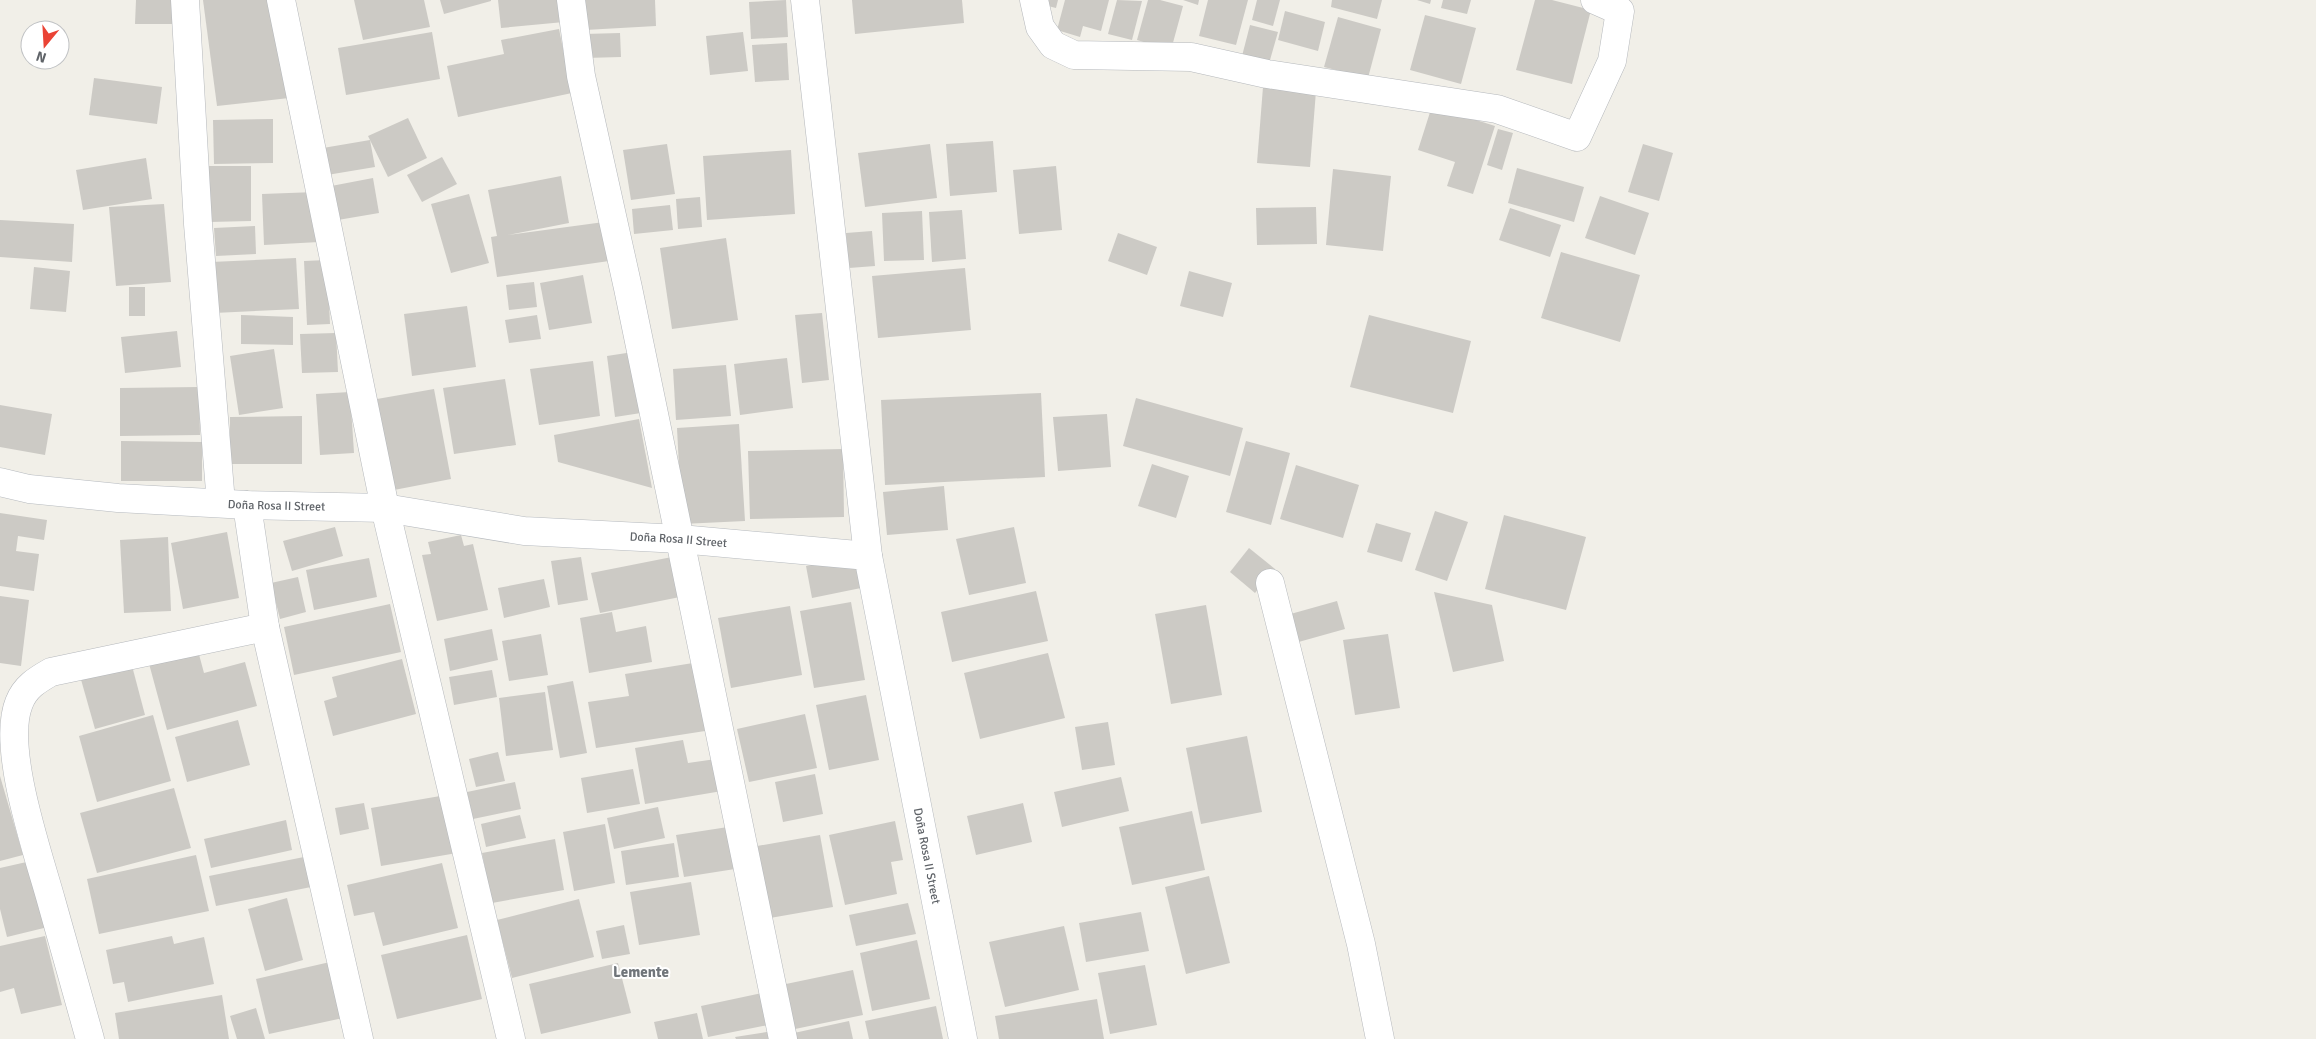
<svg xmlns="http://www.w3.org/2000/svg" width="2316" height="1039" font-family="Signika,sans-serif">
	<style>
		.building { fill: #cccac5 }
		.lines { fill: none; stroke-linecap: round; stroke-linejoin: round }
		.minor-casing { stroke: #b5b8bc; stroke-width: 29 }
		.secondary-casing { stroke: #b6babf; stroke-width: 29 }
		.minor { stroke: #fff; stroke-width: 28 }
		.secondary { stroke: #fff; stroke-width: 28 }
		.labels { text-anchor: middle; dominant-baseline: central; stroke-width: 4; stroke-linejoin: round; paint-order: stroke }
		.street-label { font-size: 12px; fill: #5f6368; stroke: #fff }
		.quarter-label { font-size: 15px; font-weight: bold; fill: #70757a; stroke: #fff }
	</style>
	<rect width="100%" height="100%" fill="#f1efe8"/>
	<g class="building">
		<polygon points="136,0 179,0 178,24 135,24"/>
		<polygon points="203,0 277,0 289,98 217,106"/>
		<polygon points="354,0 424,0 430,27 363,40"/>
		<polygon points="440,0 491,0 491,1 444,14"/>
		<polygon points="498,0 562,0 564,22 501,28"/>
		<polygon points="583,0 655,0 656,26 585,30"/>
		<polygon points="786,0 788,37 751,39 749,2"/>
		<polygon points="852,0 962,0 964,23 855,34"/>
		<polygon points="1037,0 1058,0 1056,8 1036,3"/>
		<polygon points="1065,0 1109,0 1101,31 1083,26 1080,37 1057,30"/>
		<polygon points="1117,0 1142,1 1132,40 1108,34"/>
		<polygon points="1148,0 1160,0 1183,6 1171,50 1137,40"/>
		<polygon points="1183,0 1199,0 1198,5"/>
		<polygon points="1208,0 1248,0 1236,45 1199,36"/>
		<polygon points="1257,0 1280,0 1273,26 1252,20"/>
		<polygon points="1332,0 1382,0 1377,19 1331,7"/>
		<polygon points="1417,0 1431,0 1430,4"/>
		<polygon points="1443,0 1471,0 1467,14 1441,8"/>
		<polygon points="1535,0 1552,0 1591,10 1572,84 1516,70"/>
		<polygon points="1285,11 1325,22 1318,51 1278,40"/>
		<polygon points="1425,15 1476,28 1461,84 1410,70"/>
		<polygon points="1338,17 1381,29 1368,78 1324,67"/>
		<polygon points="1250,25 1278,32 1268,67 1241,60"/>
		<polygon points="559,29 572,93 458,117 447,66 504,54 501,40"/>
		<polygon points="432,32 440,79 346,95 338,48"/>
		<polygon points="743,32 748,71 710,75 706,36"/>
		<polygon points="620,33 621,57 585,58 584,34"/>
		<polygon points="787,43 789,80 755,82 752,45"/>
		<polygon points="94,78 162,87 157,124 89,115"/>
		<polygon points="1263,87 1316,91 1310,167 1257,163"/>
		<polygon points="1432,106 1495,126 1473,194 1447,186 1455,162 1418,150"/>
		<polygon points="408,118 427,158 388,177 370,140 375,167 321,176 317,149 370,140 368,136"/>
		<polygon points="273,119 273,163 214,164 213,120"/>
		<polygon points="1498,129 1513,133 1502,170 1487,165"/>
		<polygon points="993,141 997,192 950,196 946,144"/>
		<polygon points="667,144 675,194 631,200 623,150"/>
		<polygon points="930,144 937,198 865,207 858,153"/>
		<polygon points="1643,144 1673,153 1659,201 1628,192"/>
		<polygon points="791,150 795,214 707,220 703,156"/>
		<polygon points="442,157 457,184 422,202 407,175"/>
		<polygon points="146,158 152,199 83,210 76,170"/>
		<polygon points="209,166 251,166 251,221 209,222"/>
		<polygon points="1056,166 1062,230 1019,234 1013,170"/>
		<polygon points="1517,168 1584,187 1574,222 1508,203"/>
		<polygon points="1333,169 1391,176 1383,251 1326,245"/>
		<polygon points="561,176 569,223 508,235 604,222 609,261 497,277 491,237 497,236 488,190"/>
		<polygon points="373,178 379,213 332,221 326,187"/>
		<polygon points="316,192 319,242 264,245 262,194"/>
		<polygon points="469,194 489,263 451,273 431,204"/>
		<polygon points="1600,196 1649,213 1635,255 1585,238"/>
		<polygon points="700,197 702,227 678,229 676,199"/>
		<polygon points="164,204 171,282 116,286 109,207"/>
		<polygon points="670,205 673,230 634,234 632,209"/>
		<polygon points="1316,207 1317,244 1257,245 1256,208"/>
		<polygon points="1510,208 1561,225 1550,257 1499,240"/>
		<polygon points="962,210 966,259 932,262 929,212"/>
		<polygon points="922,211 924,260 884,261 882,213"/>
		<polygon points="0,220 74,224 72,262 0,257"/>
		<polygon points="255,226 256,254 216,256 214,228"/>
		<polygon points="872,231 875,266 849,268 846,233"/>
		<polygon points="1118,233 1157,247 1147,275 1108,261"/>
		<polygon points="726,238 738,320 672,329 660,248"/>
		<polygon points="1561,252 1640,275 1620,342 1541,318"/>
		<polygon points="296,258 299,309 214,313 211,262"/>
		<polygon points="327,260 330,324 307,325 304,261"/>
		<polygon points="34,267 70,271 66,312 30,309"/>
		<polygon points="965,268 971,330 878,338 872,276"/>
		<polygon points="1189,271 1232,283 1223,317 1180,306"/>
		<polygon points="583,275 592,323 549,330 540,283"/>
		<polygon points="534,282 537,307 509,310 506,285"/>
		<rect x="129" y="287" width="16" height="29"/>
		<polygon points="467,306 476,367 412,376 404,314"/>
		<polygon points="822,313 829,380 802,383 795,315"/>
		<polygon points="241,315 293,317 293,345 241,344"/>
		<polygon points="537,315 541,339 509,343 505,320"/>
		<polygon points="1369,315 1471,341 1453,413 1350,387"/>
		<polygon points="177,331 181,367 125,373 121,337"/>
		<polygon points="336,333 338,372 302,373 300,334"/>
		<polygon points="274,349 283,408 239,415 230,356"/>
		<polygon points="633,352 641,413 615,417 607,356"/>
		<polygon points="787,358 793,408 740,415 734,364"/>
		<polygon points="593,361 600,416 539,425 530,369"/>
		<polygon points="726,365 731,416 676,420 673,369"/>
		<polygon points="505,379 516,445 454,454 443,388"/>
		<polygon points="199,387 200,435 120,436 120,388"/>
		<polygon points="434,389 451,479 394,490 377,399"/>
		<polygon points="350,392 354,453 320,455 316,394"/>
		<polygon points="1041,393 1045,477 885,485 881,400"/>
		<polygon points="1136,398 1243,428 1230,476 1123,446"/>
		<polygon points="0,405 52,414 45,455 0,447"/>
		<polygon points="1107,414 1111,467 1058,471 1053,417"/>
		<polygon points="302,416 302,464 230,464 230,417"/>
		<polygon points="639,419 652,488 558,462 554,435"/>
		<polygon points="739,424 745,521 682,524 677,428"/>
		<polygon points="121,441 202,442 202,481 121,481"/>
		<polygon points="1246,441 1290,453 1271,525 1226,512"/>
		<polygon points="843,449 844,517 750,519 748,451"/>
		<polygon points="1152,464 1189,476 1176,518 1138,506"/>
		<polygon points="1296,465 1359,485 1343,538 1280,519"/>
		<polygon points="944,486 948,530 887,535 883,492"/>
		<polygon points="1435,511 1468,522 1447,581 1415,570"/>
		<polygon points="0,513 47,520 44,540 18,536 16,551 39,554 34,591 0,586"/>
		<polygon points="1504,515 1586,537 1566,610 1485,589"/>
		<polygon points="1376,523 1411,533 1402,562 1367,552"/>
		<polygon points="335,527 343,556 292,571 283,541"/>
		<polygon points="1014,527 1026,583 969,595 956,539"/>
		<polygon points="227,532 239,598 183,609 171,543"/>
		<polygon points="461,535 464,546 473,544 488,610 437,621 422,555 431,554 428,542"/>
		<polygon points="168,537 171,611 124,613 120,540"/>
		<polygon points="1249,548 1275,569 1255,593 1230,572"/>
		<polygon points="677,556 685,596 600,613 591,573"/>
		<polygon points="581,557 588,600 558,605 551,561"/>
		<polygon points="855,557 861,588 812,598 806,566"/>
		<polygon points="369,558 377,597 314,610 306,570"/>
		<polygon points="298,577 306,612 280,619 271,583"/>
		<polygon points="544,579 550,607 504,618 498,588"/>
		<polygon points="1036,591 1048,641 952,662 941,612"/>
		<polygon points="1434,592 1492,605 1504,661 1453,672"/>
		<polygon points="0,596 29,600 21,666 0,663"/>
		<polygon points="1337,601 1345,629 1295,643 1287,615"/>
		<polygon points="851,602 865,680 814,688 800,611"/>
		<polygon points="390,604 401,652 294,675 284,627"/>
		<polygon points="1206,605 1222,695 1171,704 1155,614"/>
		<polygon points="790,606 802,675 731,688 718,618"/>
		<polygon points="612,612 616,632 646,626 652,662 589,673 580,618"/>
		<polygon points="492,629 498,660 450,671 444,639"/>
		<polygon points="541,634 548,675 509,681 502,641"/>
		<polygon points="1388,634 1400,708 1355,715 1343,640"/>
		<polygon points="197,647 204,673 245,662 257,706 167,730 148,660"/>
		<polygon points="1048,653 1065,718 980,739 964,673"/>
		<polygon points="402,659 416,714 333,736 324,701 337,697 332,677"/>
		<polygon points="131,662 145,715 95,729 80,676"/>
		<polygon points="693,663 705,731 596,748 588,702 629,696 625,674"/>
		<polygon points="492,670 497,697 454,705 449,677"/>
		<polygon points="573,681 587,753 560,758 547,686"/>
		<polygon points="545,692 553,750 506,756 499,698"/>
		<polygon points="866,695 879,760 829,770 816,705"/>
		<polygon points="805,714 817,768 749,782 737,729"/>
		<polygon points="153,715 171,781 97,802 79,736"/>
		<polygon points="238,720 250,765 187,782 175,737"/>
		<polygon points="1108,722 1115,765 1082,770 1075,727"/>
		<polygon points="1247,736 1262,812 1201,824 1186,748"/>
		<polygon points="683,740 688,763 716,759 722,791 645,804 635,748"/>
		<polygon points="498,752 505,781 476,787 469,759"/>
		<polygon points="633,769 640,804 587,813 581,778"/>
		<polygon points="815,774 823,814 783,822 775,782"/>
		<polygon points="0,776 23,855 0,861"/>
		<polygon points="1121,777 1129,811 1062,827 1054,792"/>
		<polygon points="515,782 521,809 473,819 467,792"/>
		<polygon points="174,788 191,848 97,873 80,813"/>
		<polygon points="446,795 457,853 381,866 371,808"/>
		<polygon points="364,803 369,829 340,835 335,808"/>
		<polygon points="1023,803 1032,842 976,855 967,816"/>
		<polygon points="658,807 665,838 614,849 607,818"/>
		<polygon points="1192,811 1205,870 1132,885 1119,827"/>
		<polygon points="520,815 526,838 486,847 481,824"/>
		<polygon points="286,820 292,850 211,868 204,839"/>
		<polygon points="895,821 903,860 891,862 897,894 845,905 829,835"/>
		<polygon points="605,824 615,883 574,891 563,832"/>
		<polygon points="728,827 735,869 684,877 676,835"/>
		<polygon points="820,835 833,907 770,918 757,846"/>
		<polygon points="555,839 564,890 492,903 482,853"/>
		<polygon points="674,843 679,877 626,885 621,851"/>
		<polygon points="196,855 209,911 99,934 87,879"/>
		<polygon points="309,856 316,886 216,906 209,876"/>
		<polygon points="31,861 48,927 7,937 0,909 0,868"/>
		<polygon points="442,863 458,928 383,946 374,912 354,916 347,885"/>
		<polygon points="1209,876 1230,963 1186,974 1165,887"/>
		<polygon points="691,882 700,935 639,945 630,892"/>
		<polygon points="287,898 303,960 265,971 248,909"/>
		<polygon points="579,899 594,957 512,978 497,920"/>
		<polygon points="908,903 916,934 856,946 849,915"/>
		<polygon points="1141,912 1149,951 1086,962 1079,923"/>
		<polygon points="624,925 630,954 602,959 596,931"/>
		<polygon points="1064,926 1079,990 1005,1007 989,942"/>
		<polygon points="467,935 482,999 397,1019 381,955"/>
		<polygon points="45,936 62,1005 21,1014 14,988 0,992 0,946"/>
		<polygon points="172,936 174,944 204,937 214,984 128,1002 124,982 113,984 106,950"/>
		<polygon points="917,940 930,999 872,1011 860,953"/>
		<polygon points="330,962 343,1018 269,1034 256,979"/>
		<polygon points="618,963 631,1013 541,1034 529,984"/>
		<polygon points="1145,965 1157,1025 1110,1034 1098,973"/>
		<polygon points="853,970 863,1015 795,1029 786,984"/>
		<polygon points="762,993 768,1025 708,1037 701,1006"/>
		<polygon points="222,995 229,1039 119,1039 115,1013"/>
		<polygon points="1097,999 1104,1039 999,1039 995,1016"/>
		<polygon points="936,1006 943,1039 869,1039 865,1021"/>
		<polygon points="256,1008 265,1039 237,1039 230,1016"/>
		<polygon points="697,1013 703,1039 658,1039 654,1022"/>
		<polygon points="849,1021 853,1039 796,1039 794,1033"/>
		<polygon points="773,1031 774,1039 736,1039 735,1037"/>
	</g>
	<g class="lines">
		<g class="minor-casing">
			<g id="minor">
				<polyline points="185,0 198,224 221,503"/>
				<polyline points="281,0 385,508 511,1039"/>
				<polyline points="571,0 581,76 628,288 783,1039"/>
				<polyline points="805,0 868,556"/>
				<polyline points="1034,0 1040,27 1053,45 1074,55 1191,57 1267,74 1497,109 1577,137 1612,61 1620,11 1595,0"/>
				<polyline points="247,505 265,627 359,1039"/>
				<polyline points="1270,583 1361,944 1380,1039"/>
				<path d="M90,1039C77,993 64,946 51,900C38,853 1,748 19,703C25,687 37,680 51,672L265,627"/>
			</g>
		</g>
		<g class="secondary-casing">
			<g id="secondary">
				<path id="s1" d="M0,482L29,489L118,498L247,505L385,508L524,531L680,539L868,556L963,1039"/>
			</g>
		</g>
		<use href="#minor" class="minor"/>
		<use href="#secondary" class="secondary"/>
	</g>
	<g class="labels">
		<g class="street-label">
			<text stroke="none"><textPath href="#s1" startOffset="278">Doña Rosa II Street</textPath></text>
			<text stroke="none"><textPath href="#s1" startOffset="682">Doña Rosa II Street</textPath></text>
			<text stroke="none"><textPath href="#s1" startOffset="1178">Doña Rosa II Street</textPath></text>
		</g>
		<g class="quarter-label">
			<text x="641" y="972">Lemente</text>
		</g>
	</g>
	<g transform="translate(45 45) rotate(198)"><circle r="24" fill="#ffffff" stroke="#bfc1c3"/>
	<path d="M0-4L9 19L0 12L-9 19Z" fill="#ea4335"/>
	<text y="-8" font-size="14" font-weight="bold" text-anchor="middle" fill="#5f6368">N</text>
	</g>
</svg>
